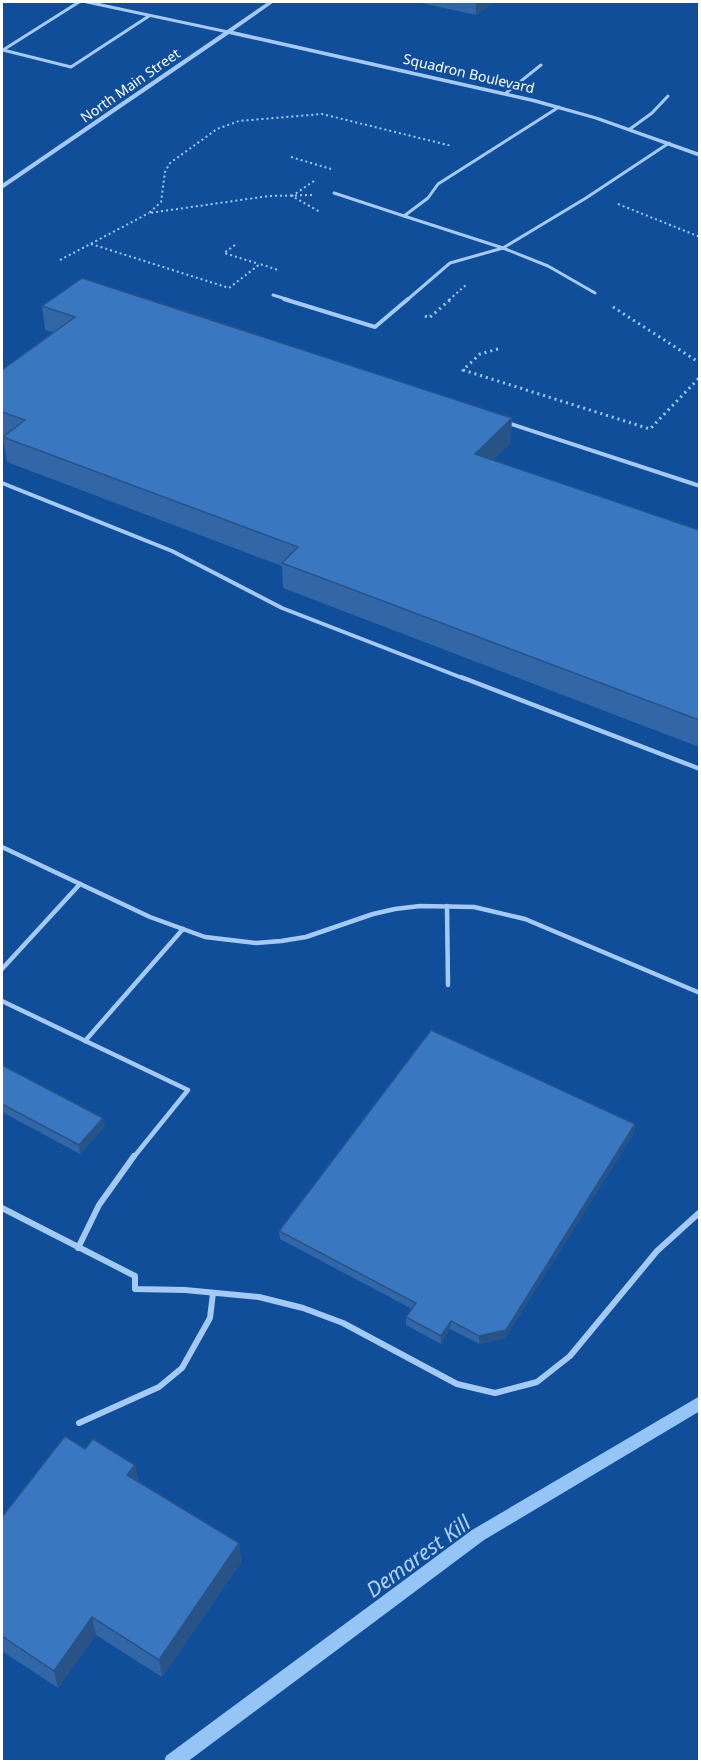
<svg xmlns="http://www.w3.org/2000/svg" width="701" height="1763" font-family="'Noto Sans',sans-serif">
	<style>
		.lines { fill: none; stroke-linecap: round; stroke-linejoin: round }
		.stream { fill: #95c4f7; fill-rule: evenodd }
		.path-far1 { stroke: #a4c9f4; stroke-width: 2; stroke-dasharray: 2 3; stroke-linecap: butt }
		.path { stroke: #a4c9f4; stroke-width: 3; stroke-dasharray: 2 4; stroke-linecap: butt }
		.service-far3 { stroke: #a4c9f4; stroke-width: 3 }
		.service-far2 { stroke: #a4c9f4; stroke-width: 4 }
		.service-far1 { stroke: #a4c9f4; stroke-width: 4.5 }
		.service { stroke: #a4c9f4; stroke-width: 6 }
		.tertiary { fill: #a4c9f4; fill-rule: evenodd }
		.wall { fill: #3266a6 }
		.shaded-wall { fill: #295387 }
		.building { fill: #3a77c1; stroke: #295387; stroke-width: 1.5 }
		.labels { text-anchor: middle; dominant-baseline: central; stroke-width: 4.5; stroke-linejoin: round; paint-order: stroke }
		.far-street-label { font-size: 14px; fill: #fff; stroke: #114e9a }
		.near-water-label { font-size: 21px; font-style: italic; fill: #b0d3fb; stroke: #114e9a }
	</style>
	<rect width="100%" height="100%" fill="#114e9a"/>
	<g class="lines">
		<polygon class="stream" points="700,1396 700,1411 484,1540 187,1762 164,1762 166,1756 472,1530"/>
		<g class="path-far1">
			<polyline points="291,157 331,169"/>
			<polyline points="314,181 292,196 320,212"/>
			<polyline points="312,195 269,196 149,213 161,202 165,172 170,163 217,129 239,121 322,114 452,146"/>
			<polyline points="618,204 700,237"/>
			<polyline points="91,244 229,288 260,264 278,270"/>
			<polyline points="235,245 224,253 259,264"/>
			<polyline points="60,260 149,213"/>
			<polyline points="449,300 467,284"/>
		</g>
		<g class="path">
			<polyline points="613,307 700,363"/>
			<polyline points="425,316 429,318 451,299"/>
			<polyline points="498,349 480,354 463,370 650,429 700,377"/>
		</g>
		<g class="service-far3">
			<polyline points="79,2 3,50 71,67 149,16"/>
			<polyline points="87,2 228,32"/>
			<polyline points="506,93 541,65"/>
			<polyline points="559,107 438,184 428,198 404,216 503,248 548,266 595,293"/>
			<polyline points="630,129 652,113 668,96"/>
			<polyline points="334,193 404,216"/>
			<polyline points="273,295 289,300"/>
			<polyline points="407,300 450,263 503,248 586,198 669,143"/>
		</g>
		<g class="service-far2">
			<polyline points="284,299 375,327 408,299"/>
			<polyline points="505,422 700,486"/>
			<polyline points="2,483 172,551 282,608 465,679"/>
		</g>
		<g class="service-far1">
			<polyline points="461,677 700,769"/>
			<polyline points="2,847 150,917 205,937 256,943 281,941 306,937 373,914 395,909 420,906 474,907 525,919 700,993"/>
			<polyline points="447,906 448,985"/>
			<polyline points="2,969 80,884"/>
			<polyline points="2,1001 188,1090 133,1158"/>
			<polyline points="85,1041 183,929"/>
		</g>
		<g class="service">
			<polyline points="2,1208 135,1276 135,1289 185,1290 259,1297 303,1308 343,1323 457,1384 495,1393 537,1382 570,1356 657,1251 700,1212"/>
			<polyline points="78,1248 99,1205 134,1156"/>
			<polyline points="79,1423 159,1387 182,1368 210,1318 213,1293"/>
		</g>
		<polygon class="tertiary" points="268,2 274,2 233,31 535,99 598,117 700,153 700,157 594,119 532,102 229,34 2,189 2,184"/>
	</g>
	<g class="wall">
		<polygon points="417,2 493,2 476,15"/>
		<polygon points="42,306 512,418 510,443 493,460 699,530 699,747 283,588 282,566 7,462 3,437 4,436 2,435 2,370 53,332 45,330"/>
		<polygon points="2,1065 105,1126 80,1154 2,1112"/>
		<polygon points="635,1124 634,1133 505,1338 479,1344 450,1329 441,1344 406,1325 406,1317 412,1309 280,1239 279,1231"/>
		<polygon points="85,1449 135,1465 138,1481 239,1543 241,1562 162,1677 96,1635 58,1688 2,1651 2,1517"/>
	</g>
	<g class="shaded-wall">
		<polygon points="476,2 493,2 476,15"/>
		<polygon points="512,418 510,443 474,479 475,454"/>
		<polygon points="103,1118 105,1126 80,1154 79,1145"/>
		<polygon points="635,1124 634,1133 505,1338 479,1344 479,1336"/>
		<polygon points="451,1321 450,1329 441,1344 441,1336"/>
		<polygon points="135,1465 138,1484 127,1475"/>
		<polygon points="239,1543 241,1562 162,1677 159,1660"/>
		<polygon points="92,1617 96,1635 58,1688 54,1671"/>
	</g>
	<g class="building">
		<polygon points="82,278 512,418 475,454 699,530 699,720 282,563 298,547 3,437 25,420 2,412 2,370 75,317 42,306"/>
		<polygon points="431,1030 635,1124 506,1330 479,1336 451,1321 441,1336 406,1317 416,1303 279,1231"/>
		<polygon points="2,1065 103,1118 79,1145 2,1104"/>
		<polygon points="65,1436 85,1449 93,1439 135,1465 127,1475 239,1543 159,1660 92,1617 54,1671 2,1636 2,1517"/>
	</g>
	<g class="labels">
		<g class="far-street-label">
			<text transform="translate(469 73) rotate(13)">Squadron Boulevard</text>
			<text transform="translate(130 85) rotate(-35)">North Main Street</text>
		</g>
		<g class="near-water-label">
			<text transform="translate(418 1556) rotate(-36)">Demarest Kill</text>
		</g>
	</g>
	<rect width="701" height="1763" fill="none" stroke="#ffffff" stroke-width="6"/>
</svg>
